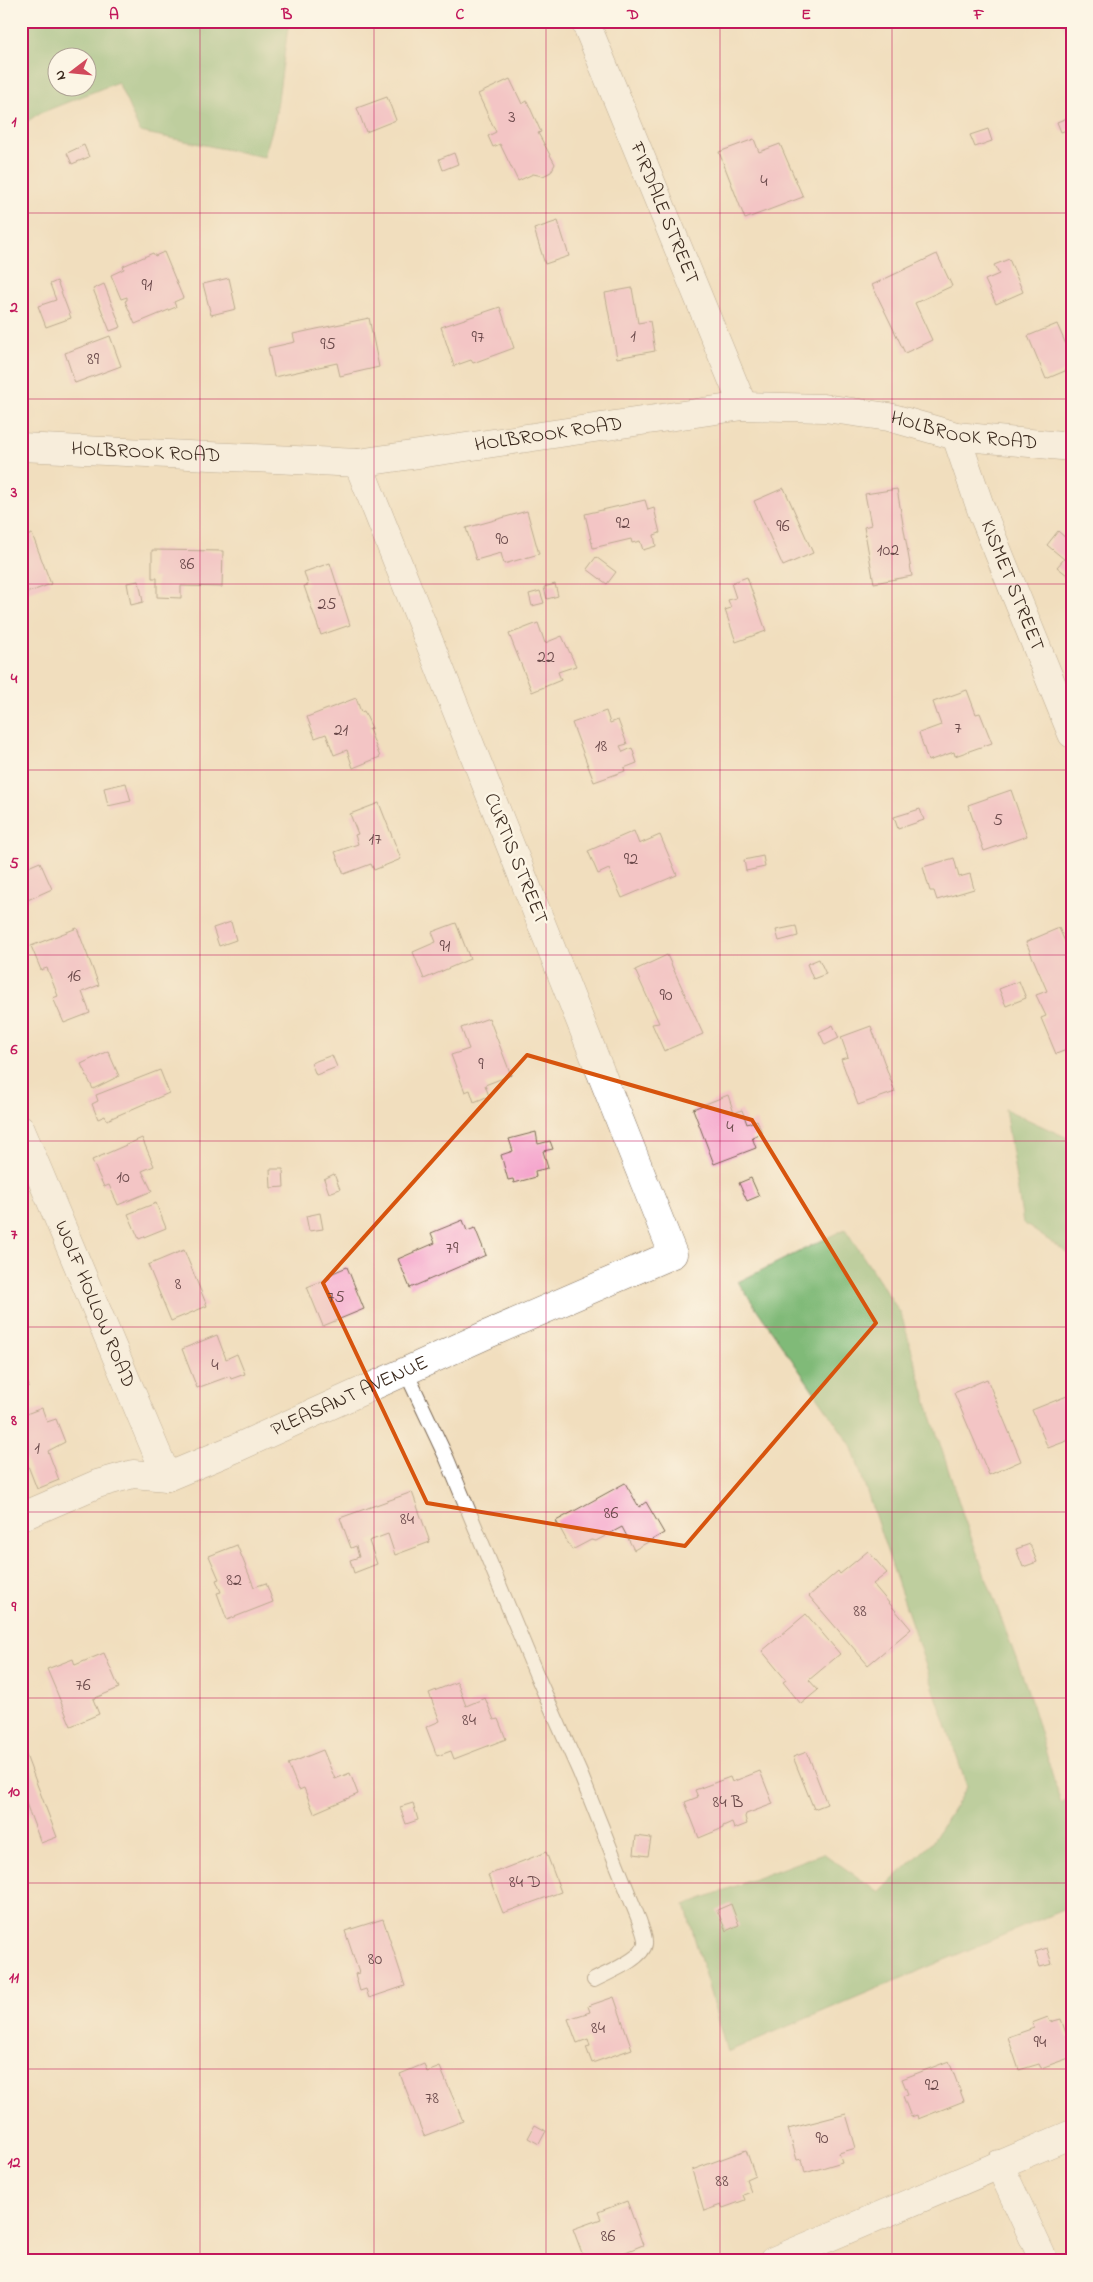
<svg xmlns="http://www.w3.org/2000/svg" width="1093" height="2282" font-family="'Indie Flower',sans-serif">
	<style>
		.forest { fill: #80ba78; stroke: #5e724b; fill-rule: evenodd }
		.building { fill: #f5a6ce }
		.lines { fill: none; stroke-linecap: round; stroke-linejoin: round }
		.service-casing { stroke: #7b6956; stroke-width: 16 }
		.minor-casing { stroke: #7b6956; stroke-width: 29 }
		.tertiary-casing { stroke: #7b6956; stroke-width: 29 }
		.service { stroke: #fff; stroke-width: 14 }
		.minor { stroke: #fff; stroke-width: 28 }
		.tertiary { stroke: #fff; stroke-width: 28 }
		.marked { fill: none; stroke: #d7540e; stroke-width: 4; stroke-linejoin: round }
		.grid { fill: none; stroke: #c2185b; stroke-width: 1; stroke-opacity: 0.55 }
		.labels { text-anchor: middle; dominant-baseline: central; stroke-width: 5; stroke-linejoin: round; paint-order: stroke }
		.number-label { font-size: 18px; fill: #6a494a }
		.street-label { font-size: 20px; fill: #3b2a1e; stroke: #fcf5e5 }
		.neatline { fill: none; stroke: #c2185b; stroke-width: 2 }
		.grid-label { font-size: 16px; text-anchor: middle; font-weight: bold; fill: #c2185b }
	</style>
	<rect width="100%" height="100%" fill="#fcf5e5"/>
	<filter id="ink" filterUnits="userSpaceOnUse"><feTurbulence type="fractalNoise" baseFrequency=".02" numOctaves="2"/><feDisplacementMap in="SourceGraphic" scale="10" xChannelSelector="R" yChannelSelector="G"/><feConvolveMatrix kernelMatrix="1 2 1 2 8 2 1 2 1" color-interpolation-filters="sRGB"/></filter>
	<filter id="wash" filterUnits="userSpaceOnUse"><feTurbulence type="fractalNoise" baseFrequency=".0096" numOctaves="4" result="noise"/><feDisplacementMap in="SourceGraphic" scale="20" xChannelSelector="R" yChannelSelector="G"/><feGaussianBlur stdDeviation="1.12" result="paint"/><feColorMatrix in="noise" values="0 0 0 0 0 0 0 0 0 0 0 0 0 0 0 0 0 1.4 0 .05"/><feComposite in="paint" operator="in"/></filter>
	<g filter="url(#wash)">
		<rect width="100%" height="100%" fill="#f1debe"/>
		<g class="forest">
			<path d="M21,21H289L275,120L264,157L140,132L118,82L38,114L21,126ZM58,58H88V88H58Z"/>
			<polygon points="1005,1109 1072,1140 1072,1256 1023,1223"/>
			<polygon points="845,1229 901,1314 931,1416 964,1518 1027,1688 1061,1804 1072,1797 1072,1906 727,2052 685,1905 823,1853 879,1892 931,1844 967,1787 851,1445 738,1282"/>
		</g>
		<g id="blocks">
			<g class="building">
				<polygon points="1061,21 1072,21 1072,48"/>
				<polygon points="510,79 522,104 527,101 541,132 538,133 555,164 551,172 543,176 533,174 518,181 500,144 493,147 488,136 496,132 478,94"/>
				<polygon points="387,97 396,120 366,132 357,108"/>
				<polygon points="1072,116 1072,133 1070,129 1061,132 1057,122"/>
				<polygon points="988,129 992,141 975,147 970,135"/>
				<polygon points="754,139 759,152 780,144 803,197 745,219 719,152"/>
				<polygon points="84,145 89,157 72,164 67,153"/>
				<polygon points="454,153 458,164 443,170 439,159"/>
				<polygon points="558,221 569,256 545,264 534,229"/>
				<polygon points="164,252 183,298 174,302 176,307 135,324 125,301 127,300 127,297 121,299 111,275 124,269 123,266 153,253 155,256"/>
				<polygon points="937,254 952,286 915,303 932,340 905,353 872,285"/>
				<polygon points="1009,259 1023,292 996,304 985,280 999,274 994,265"/>
				<polygon points="229,278 236,309 211,315 203,284"/>
				<polygon points="57,281 71,318 46,327 38,306 56,300 50,284"/>
				<polygon points="104,284 121,327 110,331 93,289"/>
				<polygon points="632,288 638,323 650,321 655,351 617,358 605,293"/>
				<polygon points="500,307 514,348 473,363 471,360 454,366 441,327"/>
				<polygon points="369,318 379,367 340,376 337,363 274,377 268,348 295,342 293,334"/>
				<polygon points="1057,324 1072,358 1072,368 1046,379 1028,336"/>
				<polygon points="110,336 121,366 75,383 65,353"/>
				<polygon points="784,488 813,553 783,566 754,501"/>
				<polygon points="897,489 912,576 874,583 864,527 871,525 865,494"/>
				<polygon points="645,500 648,510 654,508 660,533 654,535 656,546 643,550 640,541 632,543 631,539 593,548 585,514"/>
				<polygon points="527,511 539,554 504,564 501,553 476,560 466,528"/>
				<polygon points="1058,531 1068,540 1072,536 1072,579 1057,567 1064,559 1047,545"/>
				<polygon points="32,534 51,584 21,595 21,538"/>
				<polygon points="152,550 223,551 222,587 181,586 181,598 157,597 157,578 152,578"/>
				<polygon points="596,557 616,572 607,584 587,569"/>
				<polygon points="330,563 350,625 321,635 304,586 308,585 304,572"/>
				<polygon points="747,577 766,631 736,642 725,610 731,608 728,600 736,598 731,583"/>
				<polygon points="139,581 143,602 131,605 127,583"/>
				<polygon points="555,584 558,596 547,599 544,587"/>
				<polygon points="540,591 544,603 532,606 529,594"/>
				<polygon points="538,623 545,643 562,636 576,666 558,672 561,680 532,692 509,634"/>
				<polygon points="967,690 976,714 980,713 992,743 955,756 954,752 928,761 919,733 941,725 933,702"/>
				<polygon points="356,698 361,712 364,711 372,728 369,729 380,757 353,768 347,750 334,755 326,734 315,738 307,717"/>
				<polygon points="606,711 610,723 618,720 627,744 620,746 623,752 632,748 637,763 624,768 625,771 594,782 572,723"/>
				<polygon points="126,783 131,801 108,806 104,788"/>
				<polygon points="1011,790 1027,836 984,851 968,805"/>
				<polygon points="379,803 401,859 374,870 371,864 344,874 335,852 358,844 355,835 358,834 350,814"/>
				<polygon points="920,809 924,820 898,829 894,817"/>
				<polygon points="634,831 639,844 660,835 677,875 622,898 609,869 598,874 588,851"/>
				<polygon points="763,856 765,867 746,871 744,860"/>
				<polygon points="954,858 959,877 970,874 974,889 937,900 934,891 930,891 923,867"/>
				<polygon points="40,862 52,889 21,903 21,870"/>
				<polygon points="231,922 236,940 219,946 213,928"/>
				<polygon points="456,923 470,959 424,979 413,952 436,942 432,932"/>
				<polygon points="796,926 798,936 779,941 776,930"/>
				<polygon points="77,928 99,985 82,992 90,1013 64,1023 53,998 58,996 47,968 41,970 31,946"/>
				<polygon points="1059,928 1072,958 1072,1048 1056,1054 1041,1018 1046,1016 1036,995 1047,991 1026,942"/>
				<polygon points="667,955 703,1034 664,1051 652,1024 659,1023 635,970"/>
				<polygon points="819,959 826,974 813,979 807,964"/>
				<polygon points="1019,981 1026,998 1006,1006 999,989"/>
				<polygon points="489,1018 511,1075 485,1085 489,1096 474,1102 470,1090 465,1092 451,1055 469,1049 461,1028"/>
				<polygon points="833,1025 839,1038 825,1045 819,1032"/>
				<polygon points="871,1026 895,1092 858,1105 841,1059 848,1057 841,1037"/>
				<polygon points="108,1051 119,1076 93,1089 81,1064"/>
				<polygon points="332,1055 337,1067 316,1075 311,1063"/>
				<polygon points="160,1070 169,1093 107,1120 105,1116 98,1119 92,1104 98,1101 96,1095"/>
				<polygon points="728,1095 734,1113 742,1110 747,1124 757,1120 762,1133 752,1137 756,1148 714,1164 693,1109"/>
				<polygon points="536,1132 538,1144 550,1141 553,1149 543,1151 548,1168 535,1171 536,1177 514,1183 513,1179 508,1180 501,1155 513,1151 509,1139"/>
				<polygon points="142,1138 154,1166 142,1171 152,1191 118,1205 109,1185 104,1187 92,1160"/>
				<polygon points="270,1169 283,1169 284,1187 271,1188"/>
				<polygon points="334,1174 340,1189 329,1193 324,1179"/>
				<polygon points="751,1178 759,1196 747,1201 739,1183"/>
				<polygon points="156,1203 166,1228 139,1239 128,1214"/>
				<polygon points="320,1213 323,1229 309,1231 306,1216"/>
				<polygon points="463,1220 467,1231 475,1228 486,1255 410,1288 398,1259 435,1243 431,1233"/>
				<polygon points="184,1250 207,1306 171,1321 148,1265"/>
				<polygon points="347,1267 364,1309 323,1326 307,1287 330,1278 328,1275"/>
				<polygon points="217,1335 226,1359 237,1354 245,1374 231,1379 230,1376 197,1388 182,1349"/>
				<polygon points="21,1365 29,1386 21,1389"/>
				<polygon points="987,1379 1021,1461 989,1475 954,1393"/>
				<polygon points="1072,1394 1072,1439 1048,1448 1032,1410"/>
				<polygon points="42,1408 47,1422 56,1419 65,1442 48,1451 59,1480 37,1489 25,1458 21,1459 21,1416"/>
				<polygon points="625,1483 639,1507 646,1502 664,1533 634,1550 622,1527 596,1541 591,1540 572,1550 556,1521"/>
				<polygon points="412,1492 430,1542 395,1555 388,1534 369,1541 377,1564 354,1573 350,1560 359,1557 356,1546 351,1548 340,1518"/>
				<polygon points="1030,1544 1037,1562 1023,1567 1016,1549"/>
				<polygon points="237,1545 254,1587 266,1583 273,1602 227,1620 217,1593 221,1592 216,1580 219,1579 209,1556"/>
				<polygon points="868,1551 887,1573 873,1584 911,1629 868,1665 809,1596 838,1571 840,1574"/>
				<polygon points="806,1614 840,1654 809,1680 818,1690 801,1704 783,1682 786,1680 762,1651"/>
				<polygon points="104,1653 119,1688 93,1699 99,1714 71,1726 47,1669 73,1659 75,1665"/>
				<polygon points="457,1682 466,1706 485,1698 494,1720 498,1719 506,1739 454,1759 451,1751 437,1756 426,1727 440,1721 429,1693"/>
				<polygon points="21,1742 57,1837 41,1843 21,1790"/>
				<polygon points="323,1750 335,1779 350,1773 358,1794 314,1813 304,1788 299,1790 288,1764"/>
				<polygon points="807,1752 827,1804 814,1809 793,1757"/>
				<polygon points="760,1771 773,1804 746,1814 745,1817 747,1824 734,1829 732,1822 723,1826 723,1828 699,1838 685,1802 698,1797 695,1790 730,1777 732,1782"/>
				<polygon points="413,1803 418,1820 406,1824 400,1807"/>
				<polygon points="636,1836 651,1838 648,1856 634,1854"/>
				<polygon points="546,1852 561,1892 503,1913 488,1875"/>
				<polygon points="731,1904 739,1925 726,1931 717,1910"/>
				<polygon points="383,1919 405,1986 369,1998 366,1989 360,1991 355,1974 359,1973 345,1931"/>
				<polygon points="1047,1948 1052,1964 1040,1967 1035,1952"/>
				<polygon points="614,1997 632,2049 592,2063 586,2047 590,2046 588,2039 577,2043 568,2019 590,2012 588,2006"/>
				<polygon points="1048,2017 1050,2022 1061,2019 1072,2050 1072,2057 1041,2068 1039,2064 1019,2070 1008,2037 1034,2028 1032,2023"/>
				<polygon points="949,2061 964,2101 918,2119 917,2115 911,2117 903,2096 908,2094 902,2079"/>
				<polygon points="424,2064 427,2072 440,2067 463,2121 424,2136 400,2074"/>
				<polygon points="846,2114 856,2148 839,2153 842,2162 805,2173 802,2159 797,2160 788,2129"/>
				<polygon points="535,2125 546,2131 539,2144 528,2138"/>
				<polygon points="746,2150 755,2175 746,2179 751,2192 743,2195 745,2200 723,2208 721,2205 704,2211 692,2170"/>
				<polygon points="627,2201 643,2245 608,2259 607,2255 593,2261 585,2261 573,2229 601,2219 598,2212"/>
			</g>
		</g>
	</g>
	<g filter="url(#ink)">
		<use href="#blocks" fill-opacity="0" stroke="#7b6956" stroke-width="1"/>
		<g class="lines">
			<g class="service-casing">
				<path id="service" d="M406,1372L447,1459L537,1676L580,1773L639,1920C641,1927 646,1936 645,1944C643,1959 607,1973 594,1980"/>
			</g>
			<g class="minor-casing">
				<g id="minor">
					<path id="s1" d="M585,21L743,406"/>
					<path id="s2" d="M956,436L982,512L1072,734"/>
					<path id="s3" d="M21,1130L167,1477"/>
					<path id="s4" d="M21,1517L97,1484L133,1474L167,1477L234,1449L488,1334L673,1254L358,463"/>
					<polyline points="999,2164 1044,2261"/>
					<polyline points="773,2261 1072,2134"/>
				</g>
			</g>
			<g class="tertiary-casing">
				<g id="tertiary">
					<path id="s5" d="M21,447L358,463L743,406L824,408L889,417L956,436L1072,447"/>
				</g>
			</g>
			<use href="#service" class="service"/>
			<use href="#minor" class="minor"/>
			<use href="#tertiary" class="tertiary"/>
		</g>
	</g>
	<path d="M0 0H1093V2282H0ZM527,1055L752,1120L876,1323L685,1546L427,1503L323,1283Z" fill="#f1debe" fill-opacity=".55" fill-rule="evenodd"/>
	<path class="marked" d="M527,1055L752,1120L876,1323L685,1546L427,1503L323,1283Z"/>
	<path class="grid" d="M200,21V2261M374,21V2261M546,21V2261M720,21V2261M892,21V2261M21,213H1072M21,399H1072M21,584H1072M21,770H1072M21,955H1072M21,1141H1072M21,1327H1072M21,1512H1072M21,1698H1072M21,1883H1072M21,2069H1072"/>
	<g class="labels">
		<g class="number-label">
			<text x="512" y="118">3</text>
			<text x="764" y="182">4</text>
			<text x="147" y="286">91</text>
			<text x="633" y="337">1</text>
			<text x="478" y="338">97</text>
			<text x="328" y="345">95</text>
			<text x="93" y="360">89</text>
			<text x="623" y="524">92</text>
			<text x="783" y="527">96</text>
			<text x="502" y="540">90</text>
			<text x="888" y="551">102</text>
			<text x="187" y="565">86</text>
			<text x="327" y="605">25</text>
			<text x="546" y="658">22</text>
			<text x="958" y="729">7</text>
			<text x="341" y="731">21</text>
			<text x="601" y="747">18</text>
			<text x="998" y="821">5</text>
			<text x="375" y="840">17</text>
			<text x="631" y="860">92</text>
			<text x="445" y="947">91</text>
			<text x="74" y="977">16</text>
			<text x="666" y="996">90</text>
			<text x="481" y="1065">9</text>
			<text x="730" y="1128">4</text>
			<text x="123" y="1178">10</text>
			<text x="452" y="1249">79</text>
			<text x="178" y="1285">8</text>
			<text x="336" y="1298">75</text>
			<text x="215" y="1366">4</text>
			<text x="37" y="1449">1</text>
			<text x="611" y="1514">86</text>
			<text x="407" y="1520">84</text>
			<text x="234" y="1581">82</text>
			<text x="860" y="1612">88</text>
			<text x="83" y="1686">76</text>
			<text x="469" y="1721">84</text>
			<text x="728" y="1803">84 B</text>
			<text x="525" y="1883">84 D</text>
			<text x="375" y="1960">80</text>
			<text x="598" y="2029">84</text>
			<text x="1040" y="2043">94</text>
			<text x="932" y="2086">92</text>
			<text x="432" y="2099">78</text>
			<text x="822" y="2139">90</text>
			<text x="722" y="2182">88</text>
			<text x="608" y="2237">86</text>
		</g>
		<g class="street-label">
			<text stroke="none"><textPath href="#s1" startOffset="208">FIRDALE STREET</textPath></text>
			<text stroke="none"><textPath href="#s5" startOffset="950">HOLBROOK ROAD</textPath></text>
			<text stroke="none"><textPath href="#s5" startOffset="530">HOLBROOK ROAD</textPath></text>
			<text stroke="none"><textPath href="#s5" startOffset="125">HOLBROOK ROAD</textPath></text>
			<text stroke="none"><textPath href="#s2" startOffset="160">KISMET STREET</textPath></text>
			<text transform="translate(515 859) rotate(68)">CURTIS STREET</text>
			<text stroke="none"><textPath href="#s3" startOffset="189">WOLF HOLLOW ROAD</textPath></text>
			<text stroke="none"><textPath href="#s4" startOffset="354">PLEASANT AVENUE</textPath></text>
		</g>
	</g>
	<rect width="1093" height="2282" fill="none" stroke="#fcf5e5" stroke-width="55"/>
	<g transform="translate(72 72) rotate(254)"><circle r="24" fill="#fcf5e5" stroke="#afa495"/>
	<path d="M0-4L9 19L0 12L-9 19Z" fill="#d1495b"/>
	<text y="-8" font-size="14" font-weight="bold" text-anchor="middle" fill="#3b2a1e">N</text>
	</g>
	<rect x="28" y="28" width="1038" height="2226" class="neatline"/>
	<g class="grid-label">
		<text x="114" y="19">A</text>
		<text x="287" y="19">B</text>
		<text x="460" y="19">C</text>
		<text x="633" y="19">D</text>
		<text x="806" y="19">E</text>
		<text x="979" y="19">F</text>
		<text x="14" y="126">1</text>
		<text x="14" y="312">2</text>
		<text x="14" y="497">3</text>
		<text x="14" y="683">4</text>
		<text x="14" y="868">5</text>
		<text x="14" y="1054">6</text>
		<text x="14" y="1239">7</text>
		<text x="14" y="1425">8</text>
		<text x="14" y="1611">9</text>
		<text x="14" y="1796">10</text>
		<text x="14" y="1982">11</text>
		<text x="14" y="2167">12</text>
	</g>
</svg>
